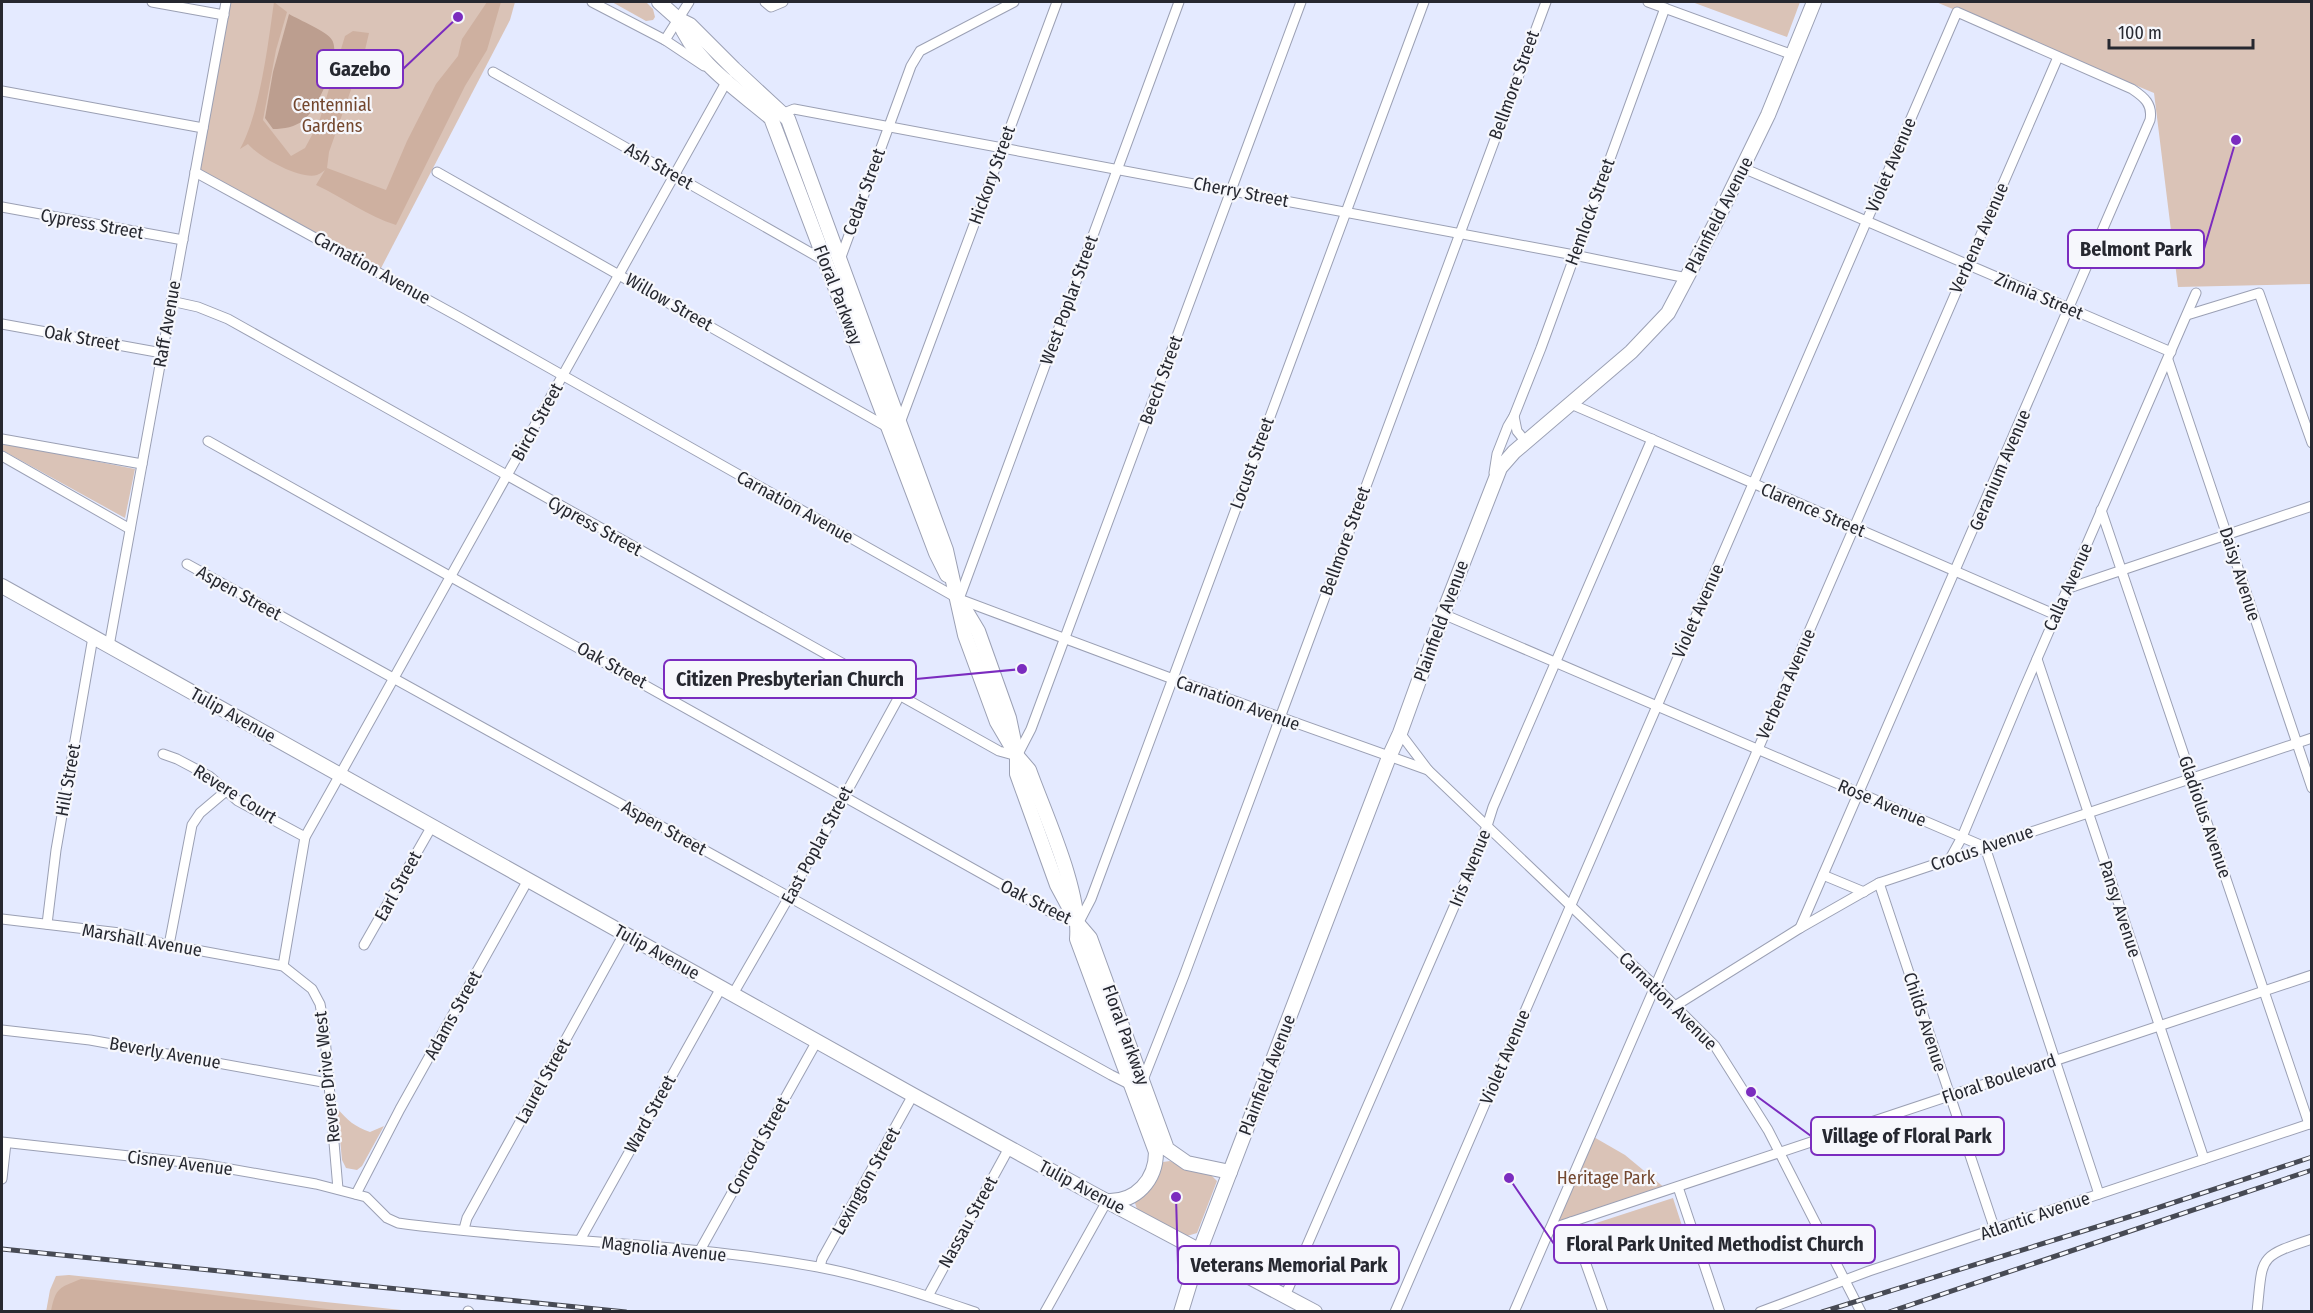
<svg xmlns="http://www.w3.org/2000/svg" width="2313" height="1313" font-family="'Fira Sans Condensed',sans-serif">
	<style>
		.green { fill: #dac3b7 }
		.forest { fill: #ceb0a0 }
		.water { fill: #bc9e8f }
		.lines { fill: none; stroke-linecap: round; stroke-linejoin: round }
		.street-casing { stroke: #9ba0b4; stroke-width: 11 }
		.secondary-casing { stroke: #9ba0b4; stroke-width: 16 }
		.street { stroke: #fff; stroke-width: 9 }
		.secondary { stroke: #fff; stroke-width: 14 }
		.rail-casing { stroke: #474a54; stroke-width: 5 }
		.rail { stroke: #f6f7fc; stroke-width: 3; stroke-dasharray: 9; stroke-linecap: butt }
		.labels { text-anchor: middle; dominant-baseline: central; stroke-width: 4.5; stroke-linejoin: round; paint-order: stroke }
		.street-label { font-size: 18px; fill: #262830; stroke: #f6f7fc }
		.park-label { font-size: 18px; fill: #73472e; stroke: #f6f7fc }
		.leader { fill: none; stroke: #7b2cbf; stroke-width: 2 }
		.callout-dot { fill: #7b2cbf; stroke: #f6f7fc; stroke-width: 2 }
		.callout { fill: #f6f7fc; stroke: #7b2cbf; stroke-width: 2 }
		.callout-label { font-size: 20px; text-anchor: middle; font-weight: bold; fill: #262830 }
	</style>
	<rect width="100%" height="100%" fill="#e4eaff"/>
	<g class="green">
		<polygon points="228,2 515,2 510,20 379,272 195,172"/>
		<polygon points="612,2 646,2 653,9 655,17 653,20 646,21"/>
		<polygon points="1692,2 1800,2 1787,37"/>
		<polygon points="1936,2 2311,2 2311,284 2178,287 2154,93"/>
		<polygon points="2,443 135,469 125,518 2,450"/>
		<path d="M337,1108C347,1120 355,1127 370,1132L384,1126L362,1166L357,1170L346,1168L342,1160Z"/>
		<polygon points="1592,1136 1625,1155 1666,1189 1553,1227"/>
		<polygon points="1170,1161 1190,1171 1211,1175 1217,1181 1197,1233 1187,1236 1137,1209 1135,1203 1153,1183 1163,1162"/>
		<polygon points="1673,1198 1684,1232 1659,1240 1657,1233 1619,1245 1621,1252 1598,1259 1587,1226"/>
		<polygon points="69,1275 411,1311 46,1312 50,1290 56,1276"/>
	</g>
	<g class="forest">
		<path d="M274,2L287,12L276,50L263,120L291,156L305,148L319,122L345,36L353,31L369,33L365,50L329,152L327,168L386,190L407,141L436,84L458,56L462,39L487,2H501L487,50L465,86L396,225C367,216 344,198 316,185L325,170C324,171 318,175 317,175C300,180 259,157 248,144L240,149C260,113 268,44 274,2Z"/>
		<path d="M81,1279L94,1280L343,1311H51C56,1287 59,1288 81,1279Z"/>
	</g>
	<path class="water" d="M289,14C299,20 327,31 332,40C342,56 317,110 304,120C295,127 284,129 273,129L265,118L273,72Z"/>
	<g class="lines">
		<g class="street-casing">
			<g id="street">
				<polyline points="152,2 224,15"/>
				<polyline points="592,2 665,40 704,66"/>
				<polyline points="765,2 771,7 783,2"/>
				<polyline points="1648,2 1793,55"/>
				<polyline points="665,40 689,2"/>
				<polyline points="493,72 825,261"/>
				<polyline points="2,91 203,128"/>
				<polyline points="779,115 794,109 1574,255 1687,278"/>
				<polyline points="1743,168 2171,352"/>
				<polyline points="195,172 461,318 959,599 1173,679 1428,770 1656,987 1715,1046 1768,1130 1861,1312"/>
				<polyline points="437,172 889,428 900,423 1057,2"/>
				<polyline points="2,207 183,240"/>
				<polyline points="838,258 841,257 911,66 920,51 1014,2"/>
				<polyline points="171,301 198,307 228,319 999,751 1017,756 1031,729 1301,2"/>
				<polyline points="2187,315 2259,293 2312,443"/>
				<polyline points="2,324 162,353"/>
				<polyline points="2168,360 2312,788"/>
				<polyline points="1571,404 2056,615"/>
				<polyline points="1514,416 1517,431 1526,442"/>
				<polyline points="2,439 142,464"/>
				<polyline points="208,441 1054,914 1078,924 1091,899 1424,2"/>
				<polyline points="2,456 130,529"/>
				<polyline points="1494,473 1497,454 1508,426 1514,416 1541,348 1665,8"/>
				<polyline points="2101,510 2309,1124"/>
				<polyline points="187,564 1111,1075 1131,1085 1143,1080 1184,976 1546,2"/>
				<polyline points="2069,588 2312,506"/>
				<polyline points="959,599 1179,2"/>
				<polyline points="1443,614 1985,847 2099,1194"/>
				<polyline points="109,646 226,2"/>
				<polyline points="2037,659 2204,1159"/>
				<polyline points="1400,733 1428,770"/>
				<polyline points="163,754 177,759 209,776 238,801 305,837"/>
				<polyline points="1950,859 1962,837 2023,691 2196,293"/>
				<polyline points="1823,875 1864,892"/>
				<polyline points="1879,883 1995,1230"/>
				<polyline points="2,919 120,933 169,945 283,966 312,989 320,1004 324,1026 338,1189"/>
				<polyline points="47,924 56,850 93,637"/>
				<polyline points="169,945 192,825 200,813 226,791"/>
				<polyline points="364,945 432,826"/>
				<polyline points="283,966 305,837 332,789 728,79"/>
				<polyline points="733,994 789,897 900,695"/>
				<polyline points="1675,1006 1800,928 1879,883 2312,738"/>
				<polyline points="2,1030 90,1040 328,1083"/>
				<path d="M2,1142L202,1164L316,1184L366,1197L387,1218L398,1223C537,1242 679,1242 818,1267C871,1277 924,1295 975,1312"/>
				<polyline points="2,1179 6,1143"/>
				<polyline points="1678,1187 1720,1312"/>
				<polyline points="356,1194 400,1109 528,880"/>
				<polyline points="1571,1222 1603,1312"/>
				<polyline points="464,1229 467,1218 624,934"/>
				<polyline points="1550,1229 2312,975"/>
				<polyline points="580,1240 721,988"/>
				<polyline points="699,1252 817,1041"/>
				<polyline points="820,1267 822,1259 913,1095"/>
				<polyline points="928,1296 1009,1148"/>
				<polyline points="1285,1296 1470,870 1487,826 1493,807 1652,439"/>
				<polyline points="468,1311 469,1312"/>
				<polyline points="1045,1312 1107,1201"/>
				<path d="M1395,1312L1957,12L2132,89C2144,97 2153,104 2150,120L1800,928"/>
				<polyline points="1514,1312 2058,57"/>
				<polyline points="1760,1312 1869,1271 2312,1123"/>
				<path d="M2257,1312C2263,1256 2257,1257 2312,1239"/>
			</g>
		</g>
		<g class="secondary-casing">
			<g id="secondary">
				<polyline points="659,2 678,19 690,25 734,69 788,119 946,550 965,635 997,722 1017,756 1017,774 1057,885 1078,924 1090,938 1167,1149 1187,1163 1230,1172"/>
				<path d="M678,19C694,62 737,89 771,118L936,553L947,575"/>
				<polyline points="2,586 913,1095 1097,1196 1315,1312"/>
				<path d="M963,606L978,631L1009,718L1017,756L1029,770C1046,817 1081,891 1077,939L1156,1152C1156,1180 1136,1202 1108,1201"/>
				<polyline points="1181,1312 1200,1250 1389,757 1400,733 1443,614 1500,468 1514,452 1631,352 1668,313 1714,226 1768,115 1814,2"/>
			</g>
		</g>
		<use href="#street" class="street"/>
		<use href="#secondary" class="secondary"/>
		<g class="rail-casing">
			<g id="rail">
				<polyline points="2,1249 626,1312"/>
				<polyline points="1822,1312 2148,1211 2312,1157"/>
				<polyline points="1889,1312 2312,1170"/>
			</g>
		</g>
		<use href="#rail" class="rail"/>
	</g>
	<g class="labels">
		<g class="street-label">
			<text transform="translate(1514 85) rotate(-70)">Bellmore Street</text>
			<text transform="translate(1891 165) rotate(-67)">Violet Avenue</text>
			<text transform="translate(659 166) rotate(30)">Ash Street</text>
			<text transform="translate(992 175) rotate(-70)">Hickory Street</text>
			<text transform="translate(864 192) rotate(-70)">Cedar Street</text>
			<text transform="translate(1241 192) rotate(11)">Cherry Street</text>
			<text transform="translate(1590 212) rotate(-70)">Hemlock Street</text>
			<text transform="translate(1719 215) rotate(-63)">Plainfield Avenue</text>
			<text transform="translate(92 224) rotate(10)">Cypress Street</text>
			<text transform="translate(1979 238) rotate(-66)">Verbena Avenue</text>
			<text transform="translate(372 268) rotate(29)">Carnation Avenue</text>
			<text transform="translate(838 295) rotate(69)">Floral Parkway</text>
			<text transform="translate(2039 296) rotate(23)">Zinnia Street</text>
			<text transform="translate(1069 300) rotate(-70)">West Poplar Street</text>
			<text transform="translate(669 302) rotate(30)">Willow Street</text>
			<text transform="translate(167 324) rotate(-80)">Raff Avenue</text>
			<text transform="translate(82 338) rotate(10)">Oak Street</text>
			<text transform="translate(1161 380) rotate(-70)">Beech Street</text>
			<text transform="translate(537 422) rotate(-61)">Birch Street</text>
			<text transform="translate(1252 463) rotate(-70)">Locust Street</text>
			<text transform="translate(2000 470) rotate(-67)">Geranium Avenue</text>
			<text transform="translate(795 507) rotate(29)">Carnation Avenue</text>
			<text transform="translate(1813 510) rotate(23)">Clarence Street</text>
			<text transform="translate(595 526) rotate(29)">Cypress Street</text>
			<text transform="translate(1345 541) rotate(-70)">Bellmore Street</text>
			<text transform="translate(2240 574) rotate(72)">Daisy Avenue</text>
			<text transform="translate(2068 587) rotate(-66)">Calla Avenue</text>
			<text transform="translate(239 593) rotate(29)">Aspen Street</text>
			<text transform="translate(1698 611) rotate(-66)">Violet Avenue</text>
			<text transform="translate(1441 621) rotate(-70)">Plainfield Avenue</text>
			<text transform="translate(612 665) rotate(29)">Oak Street</text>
			<text transform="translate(1786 684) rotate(-66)">Verbena Avenue</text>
			<text transform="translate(1238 703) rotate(20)">Carnation Avenue</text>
			<text transform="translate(233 715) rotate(29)">Tulip Avenue</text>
			<text transform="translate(68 780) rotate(-80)">Hill Street</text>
			<text transform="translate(235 794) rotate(32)">Revere Court</text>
			<text transform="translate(1882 803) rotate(23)">Rose Avenue</text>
			<text transform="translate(2205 817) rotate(71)">Gladiolus Avenue</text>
			<text transform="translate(664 828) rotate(29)">Aspen Street</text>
			<text transform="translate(817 845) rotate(-62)">East Poplar Street</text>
			<text transform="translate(1982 848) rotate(-19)">Crocus Avenue</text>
			<text transform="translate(1470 868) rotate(-68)">Iris Avenue</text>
			<text transform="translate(398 886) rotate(-61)">Earl Street</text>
			<text transform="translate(1036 902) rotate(27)">Oak Street</text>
			<text transform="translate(2120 909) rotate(72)">Pansy Avenue</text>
			<text transform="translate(142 940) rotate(10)">Marshall Avenue</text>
			<text transform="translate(657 952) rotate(29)">Tulip Avenue</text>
			<text transform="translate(1668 1001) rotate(45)">Carnation Avenue</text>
			<text transform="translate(453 1015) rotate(-61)">Adams Street</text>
			<text transform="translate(1925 1022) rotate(72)">Childs Avenue</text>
			<text transform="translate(1126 1035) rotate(70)">Floral Parkway</text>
			<text transform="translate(165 1053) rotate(10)">Beverly Avenue</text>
			<text transform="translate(1505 1057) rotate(-67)">Violet Avenue</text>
			<text transform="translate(1267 1075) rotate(-69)">Plainfield Avenue</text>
			<text transform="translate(327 1077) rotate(-96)">Revere Drive West</text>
			<text transform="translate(1999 1079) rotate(-19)">Floral Boulevard</text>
			<text transform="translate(543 1081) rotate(-61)">Laurel Street</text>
			<text transform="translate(650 1114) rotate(-61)">Ward Street</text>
			<text transform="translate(758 1146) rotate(-61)">Concord Street</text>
			<text transform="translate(180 1163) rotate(7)">Cisney Avenue</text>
			<text transform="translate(866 1181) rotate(-61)">Lexington Street</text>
			<text transform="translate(1082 1187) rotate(28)">Tulip Avenue</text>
			<text transform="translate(2035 1216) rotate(-19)">Atlantic Avenue</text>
			<text transform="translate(968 1222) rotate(-61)">Nassau Street</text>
			<text transform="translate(664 1249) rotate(6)">Magnolia Avenue</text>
		</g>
		<g class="park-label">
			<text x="332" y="105">Centennial<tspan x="332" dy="21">Gardens</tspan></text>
			<text x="1606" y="1178">Heritage Park</text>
		</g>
	</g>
	<path class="leader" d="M458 17L403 69M2236 140L2204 249M1022 669L916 679M1751 1092L1811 1136M1509 1178L1554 1244M1176 1197L1178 1265"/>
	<g class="callout-dot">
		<circle cx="458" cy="17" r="6"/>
		<circle cx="2236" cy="140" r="6"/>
		<circle cx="1022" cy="669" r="6"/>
		<circle cx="1751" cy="1092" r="6"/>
		<circle cx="1509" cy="1178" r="6"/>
		<circle cx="1176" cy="1197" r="6"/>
	</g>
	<g class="callout">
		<rect x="317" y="50" width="86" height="38" rx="6"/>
		<rect x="2068" y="230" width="136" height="38" rx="6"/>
		<rect x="664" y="660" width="252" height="38" rx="6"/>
		<rect x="1811" y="1117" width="193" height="38" rx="6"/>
		<rect x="1554" y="1225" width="321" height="38" rx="6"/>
		<rect x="1178" y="1246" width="221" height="38" rx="6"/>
	</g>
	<g class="callout-label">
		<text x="360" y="76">Gazebo</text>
		<text x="2136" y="256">Belmont Park</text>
		<text x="790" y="686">Citizen Presbyterian Church</text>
		<text x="1907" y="1143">Village of Floral Park</text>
		<text x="1715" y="1251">Floral Park United Methodist Church</text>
		<text x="1289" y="1272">Veterans Memorial Park</text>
	</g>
	<rect width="2313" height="1313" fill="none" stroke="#262830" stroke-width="6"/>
	<path d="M2109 39v9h144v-9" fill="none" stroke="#262830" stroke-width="3"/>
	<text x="2118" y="39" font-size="18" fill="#262830" stroke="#f6f7fc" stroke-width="4.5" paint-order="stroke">100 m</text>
</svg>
